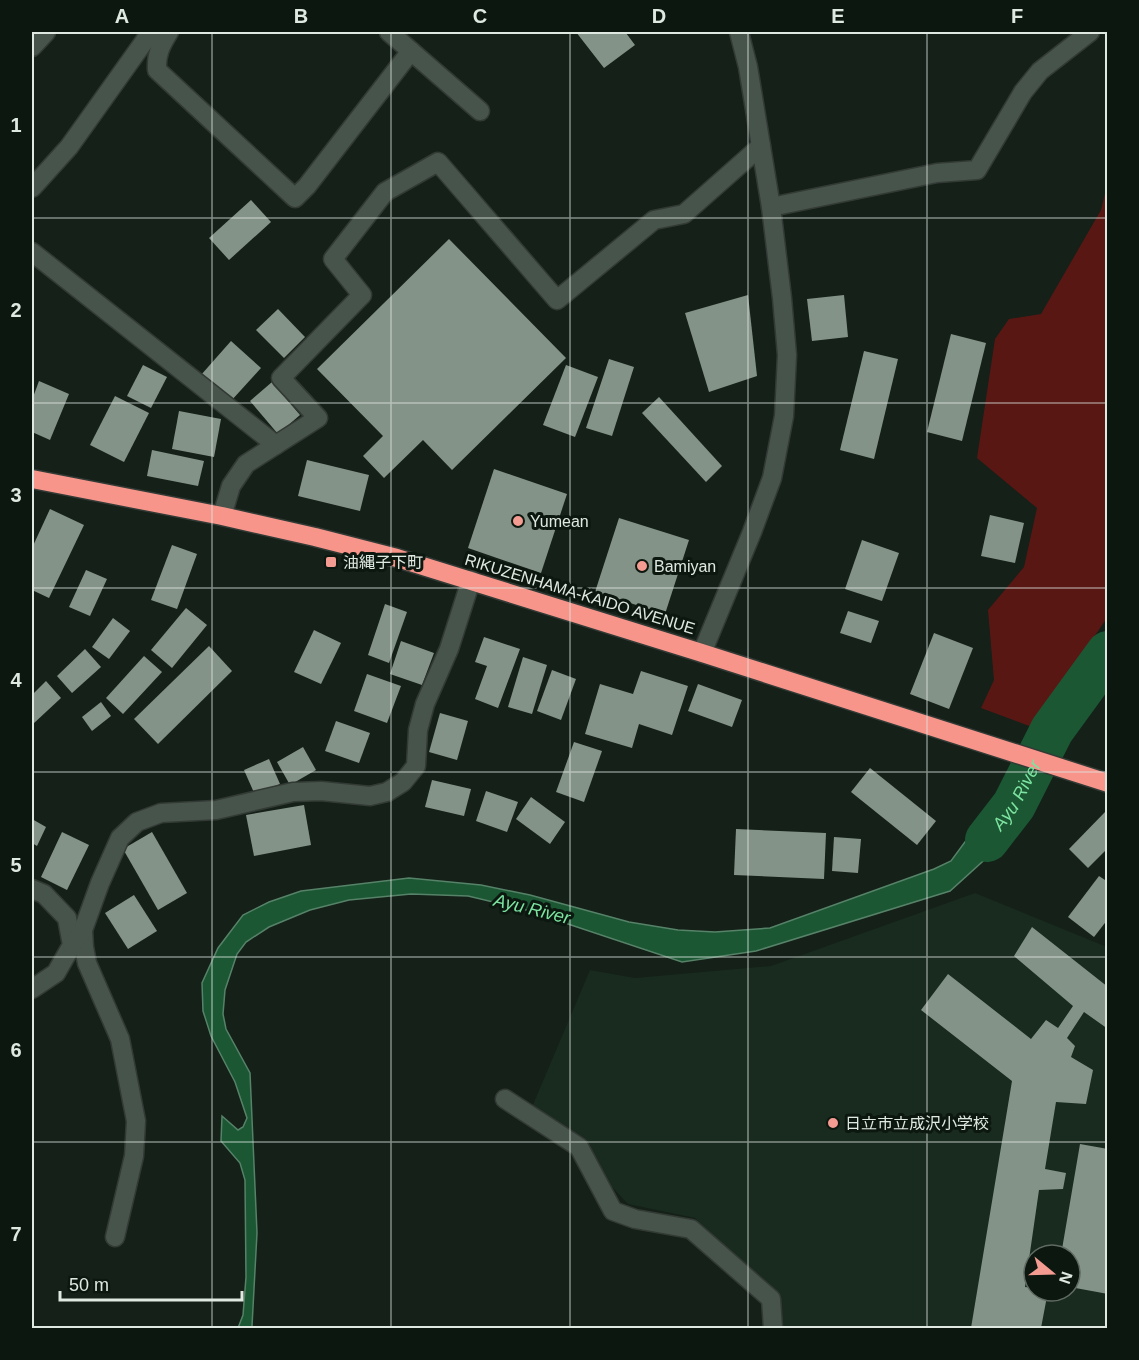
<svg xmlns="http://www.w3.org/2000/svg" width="1139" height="1360" font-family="Helvetica,'Noto Sans JP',sans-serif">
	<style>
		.built { fill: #192a1e; fill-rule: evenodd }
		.green { fill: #591714 }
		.water { fill: #1b5733; stroke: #568268; stroke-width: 1.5 }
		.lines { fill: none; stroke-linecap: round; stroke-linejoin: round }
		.river { stroke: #1b5733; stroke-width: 44 }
		.building { fill: #849388 }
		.minor-casing { stroke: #333a35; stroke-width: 21 }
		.highway-casing { stroke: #333a35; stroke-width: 21 }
		.minor { stroke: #47544b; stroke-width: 18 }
		.highway { stroke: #f7958b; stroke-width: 18 }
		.grid { fill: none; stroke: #e0e8e2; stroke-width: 1.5; stroke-opacity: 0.55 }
		.poi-dot { fill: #f59c92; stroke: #0b170f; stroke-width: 2 }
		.labels { text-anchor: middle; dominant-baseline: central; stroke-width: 6; stroke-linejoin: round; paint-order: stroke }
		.poi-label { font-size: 16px; fill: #e0e8e2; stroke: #0b170f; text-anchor: start }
		.street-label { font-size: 16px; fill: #e0e8e2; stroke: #0b170f }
		.water-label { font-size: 18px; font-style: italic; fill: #7ce4a0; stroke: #0b170f }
		.neatline { fill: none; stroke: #e0e8e2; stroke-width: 2 }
		.grid-label { font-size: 20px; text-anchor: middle; font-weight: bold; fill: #e0e8e2 }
	</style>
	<rect width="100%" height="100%" fill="#142018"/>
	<path class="built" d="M975,893L1107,947V1328H782L781,1309L773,1293L695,1218L628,1204L611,1186L584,1140L532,1107L590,970L635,978L771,966ZM1034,1255H1070V1291H1034Z"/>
	<polygon class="green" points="1107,185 1107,618 1032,727 981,708 994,680 988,610 1024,567 1037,508 977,458 995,339 1009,319 1041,314 1101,210"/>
	<g class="water">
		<polygon points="1107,631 1107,670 1060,736 1035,727"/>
		<polygon points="1007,785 1035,794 1014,833 950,891 756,951 682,962 523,909 468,896 411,894 349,900 310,910 269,927 246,942 237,954 225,990 223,1014 226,1029 250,1073 257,1233 252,1326 251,1328 238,1328 243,1315 246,1277 245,1180 240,1163 221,1141 222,1116 238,1130 243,1127 247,1118 235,1082 211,1036 203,1011 202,983 218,948 243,915 269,902 301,891 409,878 481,885 530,895 629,922 678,930 715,932 770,928 934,869 951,861"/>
	</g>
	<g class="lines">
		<path class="river" id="s1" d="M987,840L1014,805L1052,730L1108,653"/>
	</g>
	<g class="building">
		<polygon points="576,32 628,32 626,33 635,45 604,68"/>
		<polygon points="251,200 271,222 229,260 209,238"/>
		<polygon points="449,239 566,358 452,470 423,440 384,478 363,456 383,436 317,369"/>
		<polygon points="748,295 757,376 709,392 685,313"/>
		<polygon points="844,295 848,337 812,341 807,299"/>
		<polygon points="278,309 305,337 284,358 256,330"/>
		<polygon points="951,334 986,343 962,441 927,432"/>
		<polygon points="231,341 261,368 231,401 201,375"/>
		<polygon points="864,351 898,359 874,459 840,450"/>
		<polygon points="609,359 634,367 612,436 586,428"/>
		<polygon points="143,365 167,377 151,408 127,396"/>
		<polygon points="566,365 598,377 575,437 543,425"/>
		<polygon points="39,381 69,394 50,440 32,432 32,400"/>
		<polygon points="272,382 300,415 278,434 250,401"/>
		<polygon points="115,396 149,413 124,462 90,445"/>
		<polygon points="659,397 722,466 706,482 642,413"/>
		<polygon points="179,411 221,419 214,457 172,449"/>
		<polygon points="152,450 204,461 198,486 147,476"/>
		<polygon points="307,460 369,475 360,511 298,496"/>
		<polygon points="494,469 567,494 541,573 468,548"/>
		<polygon points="50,509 84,525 49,598 32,590 32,548"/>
		<polygon points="990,515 1024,523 1015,563 981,556"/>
		<polygon points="619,518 689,540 665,614 595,592"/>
		<polygon points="862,540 899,553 882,601 845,589"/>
		<polygon points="172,545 197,554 177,609 151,600"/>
		<polygon points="86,570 107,579 90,616 69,607"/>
		<polygon points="385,604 407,612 389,663 368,655"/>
		<polygon points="186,608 207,625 172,668 151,650"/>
		<polygon points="848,611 879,621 871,643 840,633"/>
		<polygon points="113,618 130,631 109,659 92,647"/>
		<polygon points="314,630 341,643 321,684 294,672"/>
		<polygon points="934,633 973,648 949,709 910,694"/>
		<polygon points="484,637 520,649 498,708 475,699 487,666 475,662"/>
		<polygon points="401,641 434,653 422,685 390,674"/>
		<polygon points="209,646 232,671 158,744 134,719"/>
		<polygon points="85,649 101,667 72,693 57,676"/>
		<polygon points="144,656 162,672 123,714 106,698"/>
		<polygon points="523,657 547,665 532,714 508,707"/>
		<polygon points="552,670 576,679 561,720 537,711"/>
		<polygon points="641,671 688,686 672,735 639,724 632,748 585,734 600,684 633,694"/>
		<polygon points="367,674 401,686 387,723 354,711"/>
		<polygon points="46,681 61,698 33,724 32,695"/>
		<polygon points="698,684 742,700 732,727 688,711"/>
		<polygon points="101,702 111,716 92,731 82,717"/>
		<polygon points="440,713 468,721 457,760 429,752"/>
		<polygon points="336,721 370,733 359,763 325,751"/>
		<polygon points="574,742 602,751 584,802 556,792"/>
		<polygon points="303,747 316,770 290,785 277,762"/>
		<polygon points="269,759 280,784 255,795 244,770"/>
		<polygon points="870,768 936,821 917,845 851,792"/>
		<polygon points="432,780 471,789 464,816 425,807"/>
		<polygon points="486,791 518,802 507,832 476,821"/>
		<polygon points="531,797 565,822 550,844 516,819"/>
		<polygon points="304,805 311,845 254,856 246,815"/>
		<polygon points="1106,811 1108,813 1108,848 1088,868 1069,849"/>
		<polygon points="32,819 46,827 37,846 32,843"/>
		<polygon points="736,829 826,833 824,879 734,875"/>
		<polygon points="62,832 89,845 67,890 41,877"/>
		<polygon points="152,832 187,893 158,910 123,849"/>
		<polygon points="834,837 861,839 858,873 832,871"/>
		<polygon points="1099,876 1108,882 1108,919 1094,937 1068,917"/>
		<polygon points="134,895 157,931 128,949 105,913"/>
		<polygon points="1032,927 1108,987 1108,1029 1084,1012 1067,1038 1075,1046 1071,1057 1093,1070 1086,1104 1056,1102 1045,1169 1066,1173 1063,1189 1039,1190 1025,1287 1034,1288 1034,1291 1048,1291 1041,1328 971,1328 1012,1081 921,1010 948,974 1031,1039 1046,1020 1058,1028 1073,1006 1014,956"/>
		<polygon points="1080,1144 1108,1149 1108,1294 1070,1287 1070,1255 1061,1255"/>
	</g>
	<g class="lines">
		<g class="minor-casing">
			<g id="minor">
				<path d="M169,32C161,45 156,54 157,70L295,198L307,186L411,51"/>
				<polyline points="389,32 480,111"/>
				<polyline points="32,47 46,32"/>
				<polyline points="32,188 69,147 151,32"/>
				<polyline points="771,207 937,173 977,170 1023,92 1040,71 1090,32"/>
				<polyline points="32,252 276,445"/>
				<polyline points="222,516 231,486 246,464 318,418 281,378 362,295 333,259 385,192 438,162 557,300 654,220 684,214 761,146"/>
				<polyline points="702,653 752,532 772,478 784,416 787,355 782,298 771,207 748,67 739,32"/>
				<polyline points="32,889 44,894 67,918 72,945 56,973 32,989"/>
				<polyline points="83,930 84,947 87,963 120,1039 136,1121 134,1156 115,1237"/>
				<polyline points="72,945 83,930 100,883 120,838 137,822 161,813 216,810 293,792 321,791 370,796 387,792 403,782 416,766 418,730 425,704 449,649 471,580"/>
				<polyline points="505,1099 579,1147 613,1211 635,1219 691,1229 771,1299 773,1328"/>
			</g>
		</g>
		<g class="highway-casing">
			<polyline id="highway" points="32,479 222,516 315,537 397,558 702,653 1108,783"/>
		</g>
		<use href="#minor" class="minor"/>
		<use href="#highway" class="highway"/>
	</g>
	<path class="grid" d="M212,32V1328M391,32V1328M570,32V1328M748,32V1328M927,32V1328M32,218H1108M32,403H1108M32,588H1108M32,772H1108M32,957H1108M32,1142H1108"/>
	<g class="poi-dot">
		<circle cx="518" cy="521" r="6"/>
		<rect x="325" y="556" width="12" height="12" rx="3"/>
		<circle cx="642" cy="566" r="6"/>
		<circle cx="833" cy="1123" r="6"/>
	</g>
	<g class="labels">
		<g class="poi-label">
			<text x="530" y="521">Yumean</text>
			<text x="343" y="562">油縄子下町</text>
			<text x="654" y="566">Bamiyan</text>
			<text x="845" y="1123">日立市立成沢小学校</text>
		</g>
		<g class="street-label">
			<text transform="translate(580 594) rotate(17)">RIKUZENHAMA-KAIDO AVENUE</text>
		</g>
		<g class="water-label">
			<text stroke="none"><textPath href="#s1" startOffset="54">Ayu River</textPath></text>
			<text transform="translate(532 909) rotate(14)">Ayu River</text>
		</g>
	</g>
	<rect width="1139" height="1360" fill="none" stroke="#0b170f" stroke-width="66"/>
	<g transform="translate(1052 1273) rotate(109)"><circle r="28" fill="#0b170f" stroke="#606b63" stroke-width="1.5"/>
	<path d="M0-4.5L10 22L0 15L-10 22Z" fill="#f59c92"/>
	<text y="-9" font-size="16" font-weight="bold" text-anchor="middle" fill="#e0e8e2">N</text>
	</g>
	<path d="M60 1291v9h182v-9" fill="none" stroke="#e0e8e2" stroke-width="3"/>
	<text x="69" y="1291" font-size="18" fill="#e0e8e2" stroke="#0b170f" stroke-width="4.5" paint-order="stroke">50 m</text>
	<rect x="33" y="33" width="1073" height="1294" class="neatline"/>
	<g class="grid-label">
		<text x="122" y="23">A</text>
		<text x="301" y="23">B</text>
		<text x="480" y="23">C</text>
		<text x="659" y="23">D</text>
		<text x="838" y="23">E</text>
		<text x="1017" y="23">F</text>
		<text x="16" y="132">1</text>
		<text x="16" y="317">2</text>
		<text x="16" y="502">3</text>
		<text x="16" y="687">4</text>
		<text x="16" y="872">5</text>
		<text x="16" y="1057">6</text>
		<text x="16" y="1241">7</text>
	</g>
</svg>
